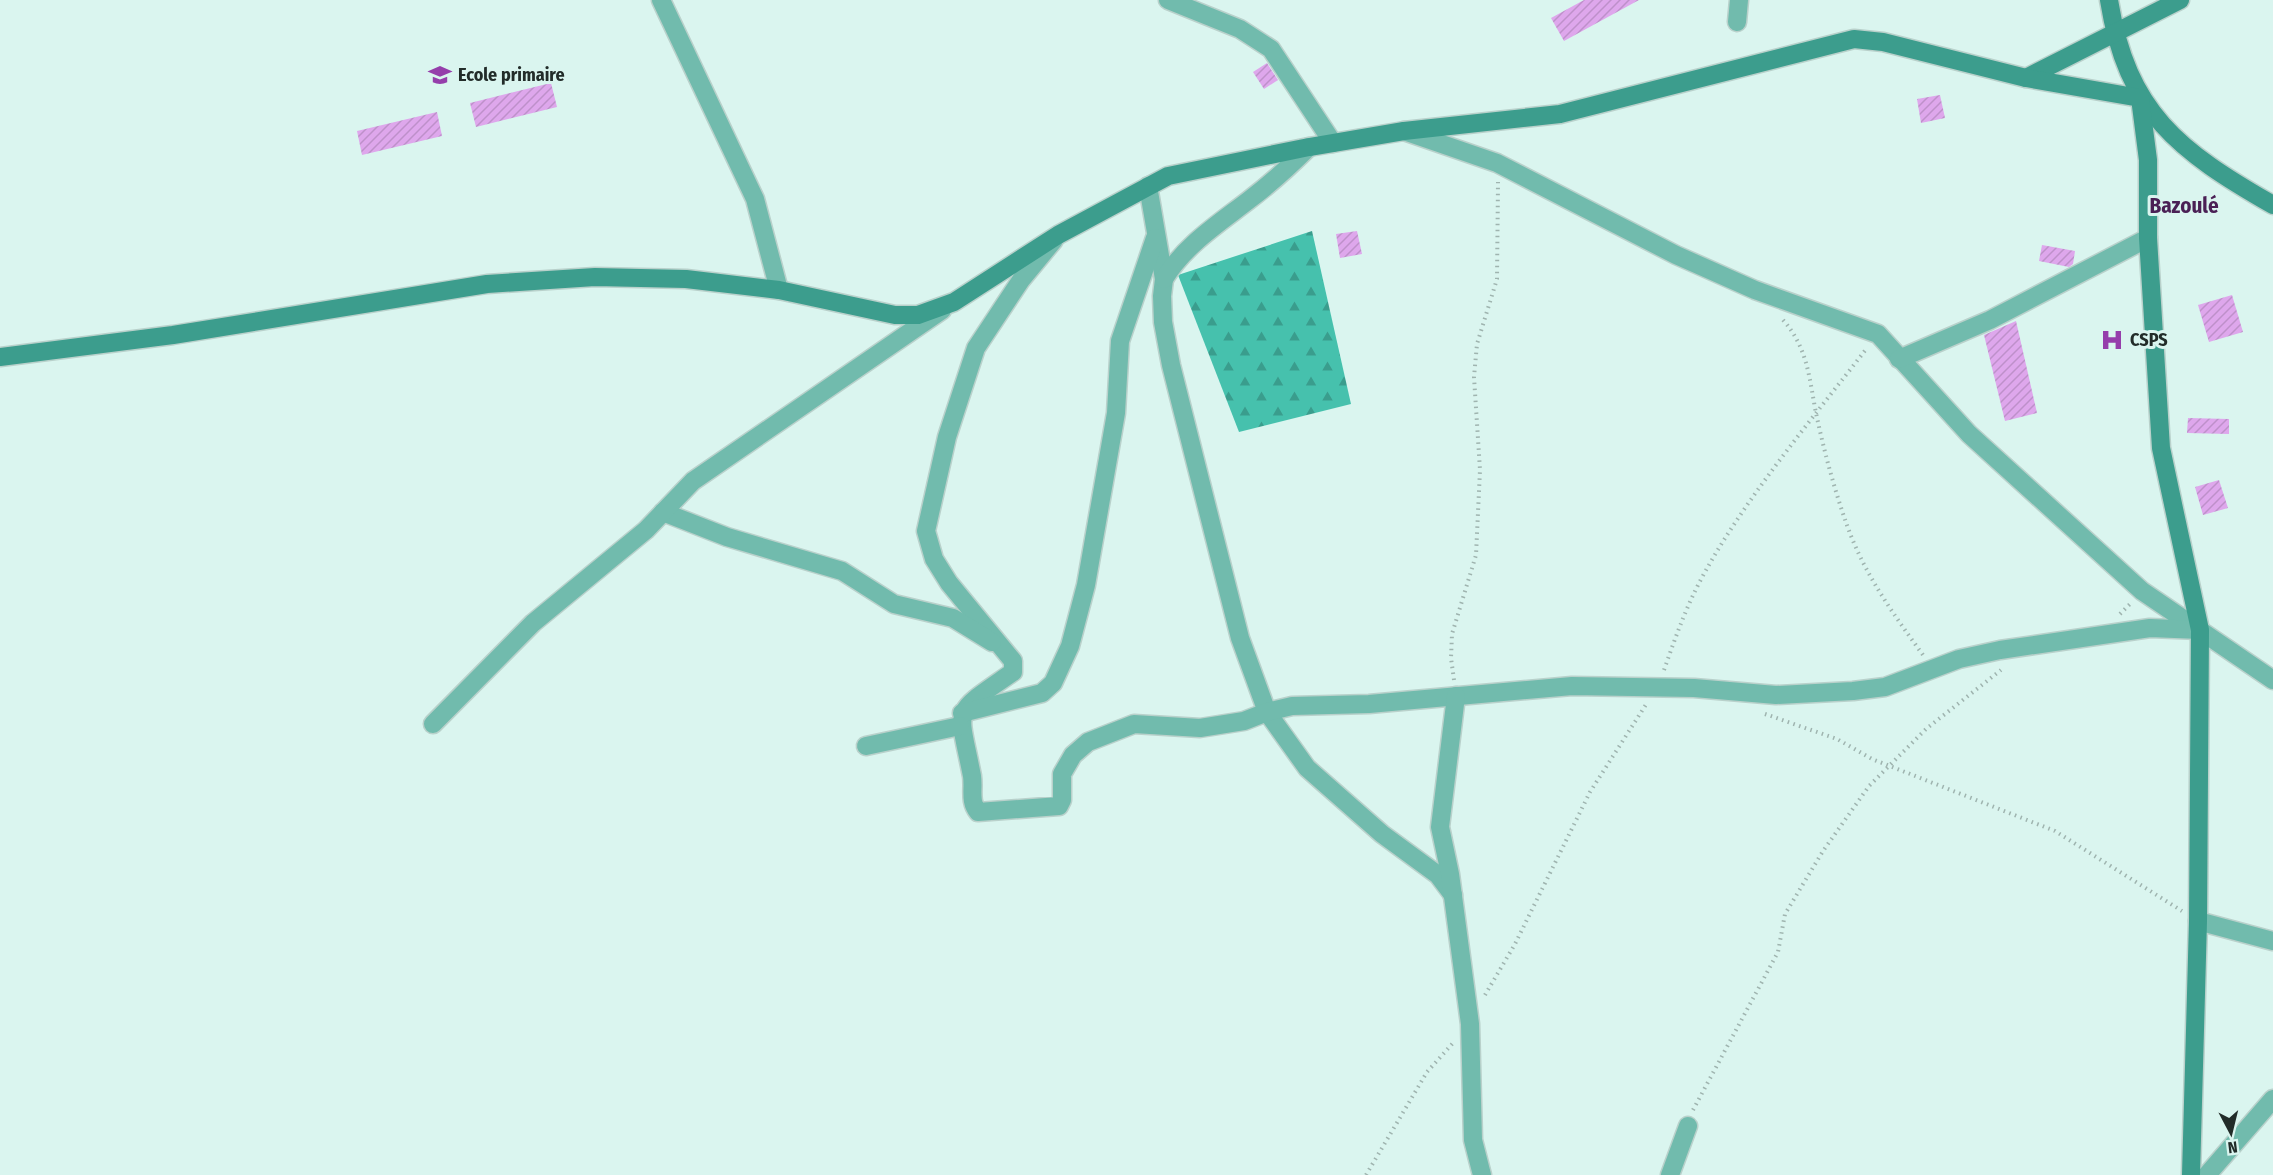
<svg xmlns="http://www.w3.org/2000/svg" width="2273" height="1175" font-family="'Fira Sans Condensed',sans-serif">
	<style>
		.forest { fill: url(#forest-firs) }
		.building { fill: url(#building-hatch) }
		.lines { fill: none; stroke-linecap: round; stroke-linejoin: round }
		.street-casing { stroke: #b9d1cb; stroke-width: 21 }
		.secondary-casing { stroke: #b9d1cb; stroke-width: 21 }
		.path { stroke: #9fb4af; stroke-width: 4; stroke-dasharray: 1.5 4.5; stroke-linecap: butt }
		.street { stroke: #71bbad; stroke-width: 18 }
		.secondary { stroke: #3c9d8d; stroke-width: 18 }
		.labels { text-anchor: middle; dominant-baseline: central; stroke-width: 6; stroke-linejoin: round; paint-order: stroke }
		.poi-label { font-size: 18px; font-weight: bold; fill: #222c29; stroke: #daf5ef; text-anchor: start }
		.quarter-label { font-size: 21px; font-weight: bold; fill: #4a2055; stroke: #daf5ef }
	</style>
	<defs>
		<pattern id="forest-firs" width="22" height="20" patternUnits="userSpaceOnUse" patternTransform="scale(1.5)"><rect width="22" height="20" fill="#46c1ad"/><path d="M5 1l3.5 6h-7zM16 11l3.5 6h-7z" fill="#3a9d8d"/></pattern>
		<pattern id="building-hatch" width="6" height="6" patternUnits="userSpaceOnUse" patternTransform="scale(1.5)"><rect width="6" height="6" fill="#dea7ec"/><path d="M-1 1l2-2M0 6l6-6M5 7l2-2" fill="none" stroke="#be90ca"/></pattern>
	</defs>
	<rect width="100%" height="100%" fill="#daf5ef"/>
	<polygon class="forest" points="1312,231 1351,404 1239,432 1178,275"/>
	<g class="building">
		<polygon points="1584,0 1639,0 1564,41 1551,18"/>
		<polygon points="1267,63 1278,80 1264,89 1253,72"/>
		<polygon points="551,83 557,107 476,127 470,103"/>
		<polygon points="1940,95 1945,118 1921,123 1917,99"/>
		<polygon points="437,112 442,136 362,155 357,131"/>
		<polygon points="1357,231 1362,254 1340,258 1336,234"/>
		<polygon points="2042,245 2075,251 2073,264 2069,267 2039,261"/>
		<polygon points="2232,295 2243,332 2209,342 2198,305"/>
		<polygon points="2016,321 2037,413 2005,421 1984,335"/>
		<polygon points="2188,418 2229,419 2229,434 2187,433"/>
		<polygon points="2219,480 2228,508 2203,515 2195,487"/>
	</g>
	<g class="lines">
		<g class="street-casing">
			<g id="street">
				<polyline points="661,0 755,199 779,290"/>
				<polyline points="1168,0 1240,29 1271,49 1333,143"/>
				<polyline points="1737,22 1739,0"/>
				<polyline points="1404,131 1497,163 1676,255 1755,290 1878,334 1969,434 2142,591 2273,680"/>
				<polyline points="1148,186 1164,279 1162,296 1163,322 1171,365 1240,638 1267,712 1307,768 1382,834 1438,875 1453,895"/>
				<path d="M1054,240L1021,280L976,348L947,437L926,531L934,559L949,583L1013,661V672C950,716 958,704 972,776C974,789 969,801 978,812L1059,806L1062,800V774L1073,755L1088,742L1134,724L1200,728L1244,721L1267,712L1292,706L1369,704L1572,686L1694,688L1776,695L1853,691L1885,687L1959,659L2000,650L2150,628L2200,630"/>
				<path d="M1164,279C1185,245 1218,224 1249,200C1270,184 1290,166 1309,147"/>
				<polyline points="1899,359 1990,320 2148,238"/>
				<polyline points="663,512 727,537 842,571 894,604 953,618 992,642"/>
				<polyline points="1456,696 1440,827 1450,874 1470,1024 1473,1140 1482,1175"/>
				<polyline points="962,713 1042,693 1053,683 1070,646 1086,585 1116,413 1120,341 1155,238"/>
				<polyline points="433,724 533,623 646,530 693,481 942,310"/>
				<polyline points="866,746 960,726"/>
				<polyline points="2198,921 2273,941"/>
				<polyline points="1670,1175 1688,1126"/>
				<polyline points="2207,1175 2273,1099"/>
			</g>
		</g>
		<g class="secondary-casing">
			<g id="secondary">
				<path d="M2109,0C2127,113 2179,151 2273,205"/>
				<polyline points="2026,78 2180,0"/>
				<polyline points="0,357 173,335 487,284 595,277 686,279 779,290 895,315 918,315 954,302 1058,235 1168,176 1309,147 1404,131 1560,114 1854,39 1883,42 2026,78 2140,98 2148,160 2148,238 2161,448 2200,630 2198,921 2191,1175"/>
			</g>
		</g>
		<g class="path">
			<path d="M1783,320C1808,348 1809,378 1816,413C1824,451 1835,492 1848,528C1865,575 1894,615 1923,655"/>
			<polyline points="2120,614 2131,603"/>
			<path d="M1664,670C1676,636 1687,604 1705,572C1747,496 1813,418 1867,348"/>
			<polyline points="1454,680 1451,658 1452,634 1476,555 1480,470 1474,377 1477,344 1497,279 1498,182"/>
			<polyline points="1765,714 1837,739 1872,759 2055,831 2182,911"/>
			<polyline points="1485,995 1515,944 1590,792 1647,703"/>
			<polyline points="1693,1110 1778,952 1785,914 1823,851 1869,786 1926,729 2001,670"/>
			<polyline points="1366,1175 1427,1072 1453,1043"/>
		</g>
		<use href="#street" class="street"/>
		<use href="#secondary" class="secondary"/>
	</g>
	<defs>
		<g id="school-bare" transform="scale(1.8)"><path d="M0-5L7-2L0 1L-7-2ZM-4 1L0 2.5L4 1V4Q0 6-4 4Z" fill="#953eab" stroke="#daf5ef" stroke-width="2.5" paint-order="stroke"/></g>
		<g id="hospital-bare" transform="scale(1.8)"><path d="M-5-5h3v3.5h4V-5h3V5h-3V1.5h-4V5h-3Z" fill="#953eab" stroke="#daf5ef" stroke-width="2.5" paint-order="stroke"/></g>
	</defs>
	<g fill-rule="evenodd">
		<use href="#school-bare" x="440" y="75"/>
		<use href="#hospital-bare" x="2112" y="340"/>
	</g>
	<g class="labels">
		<g class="poi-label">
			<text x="458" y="75">Ecole primaire</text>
			<text x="2130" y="340">CSPS</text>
		</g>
		<g class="quarter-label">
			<text x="2184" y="206">Bazoulé</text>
		</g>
	</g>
	<g transform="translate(2231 1133) rotate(173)" stroke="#daf5ef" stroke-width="4.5" paint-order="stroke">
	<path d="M0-4.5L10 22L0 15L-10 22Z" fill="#222c29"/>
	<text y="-9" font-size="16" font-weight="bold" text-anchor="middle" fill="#222c29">N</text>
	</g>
</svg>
